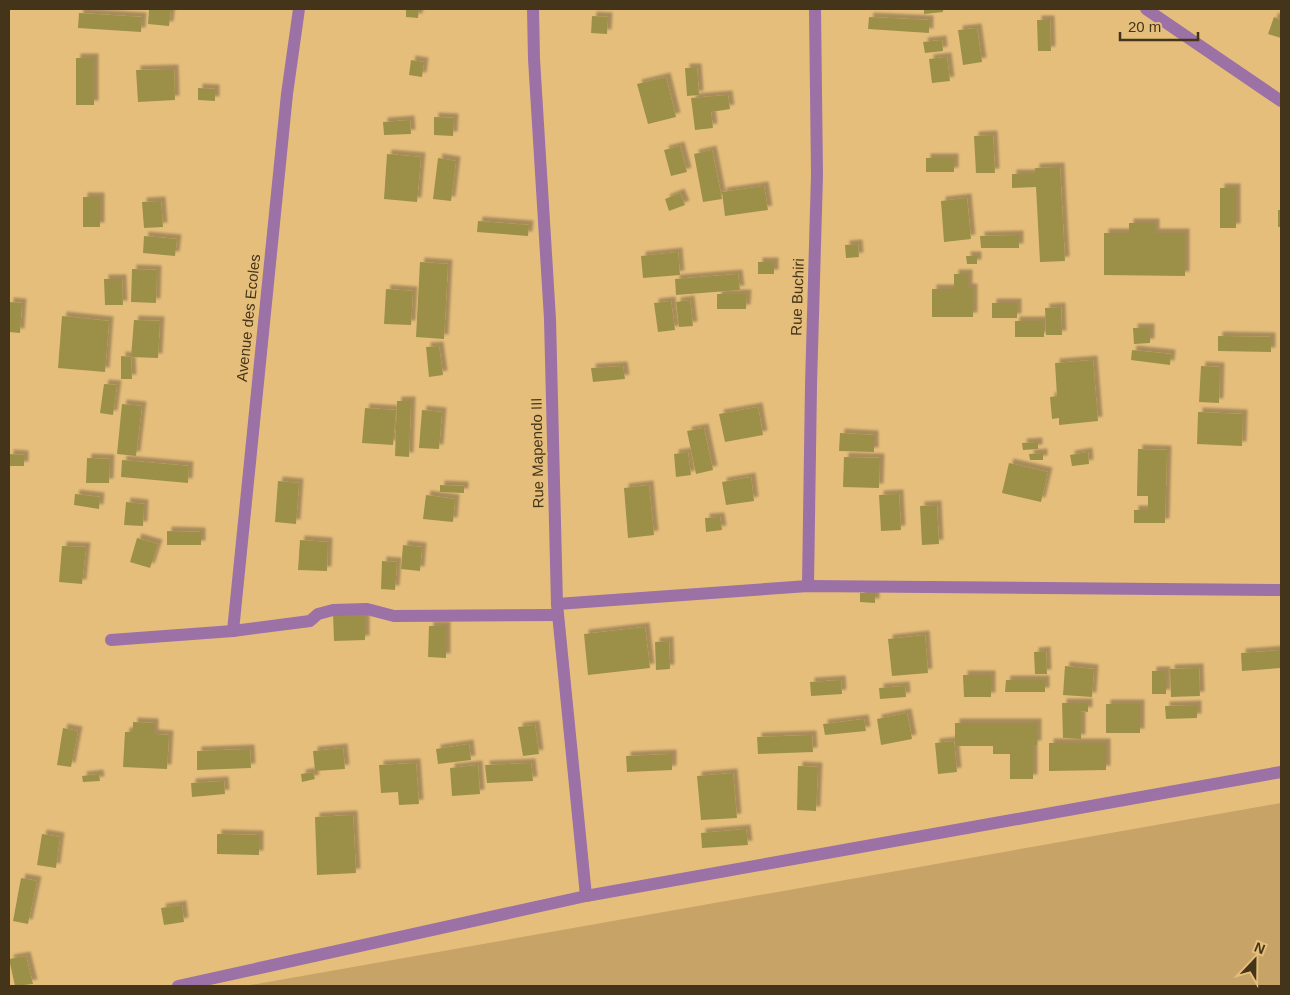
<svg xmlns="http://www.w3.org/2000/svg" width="1290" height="995" font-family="Helvetica,sans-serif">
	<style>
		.green { fill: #c7a367 }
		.building { fill: #9c9048; filter: url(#shadow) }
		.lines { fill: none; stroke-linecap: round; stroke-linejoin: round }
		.minor { stroke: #9b71a6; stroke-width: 12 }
		.labels { text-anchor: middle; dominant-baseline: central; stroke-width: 4; stroke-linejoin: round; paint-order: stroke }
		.street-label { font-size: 15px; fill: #443419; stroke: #e5be7c }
	</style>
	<defs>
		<filter id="shadow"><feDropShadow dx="4.5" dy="-4.5" stdDeviation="1" flood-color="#0004"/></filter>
	</defs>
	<rect width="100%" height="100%" fill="#e5be7c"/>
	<polygon class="green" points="1281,803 1281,986 245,986"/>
	<g class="building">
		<polygon points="149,9 171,9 169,26 148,24"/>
		<polygon points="406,9 419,9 418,18 406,17"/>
		<polygon points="924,9 943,9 943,12 924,14"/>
		<polygon points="79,13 142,17 141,32 78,28"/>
		<polygon points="592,16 608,17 607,34 591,33"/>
		<polygon points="869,17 929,20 929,33 868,29"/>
		<polygon points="1274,17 1281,20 1281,38 1268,34"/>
		<polygon points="1037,20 1050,20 1051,51 1038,51"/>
		<polygon points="977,28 982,62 963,65 958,30"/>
		<polygon points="942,40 943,51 925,53 923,42"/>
		<polygon points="947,57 950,81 932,83 929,59"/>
		<rect x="76" y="58" width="18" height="47"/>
		<polygon points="411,60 424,62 422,77 409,75"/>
		<polygon points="685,68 697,68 699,95 687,96"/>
		<polygon points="174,69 175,100 138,102 136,70"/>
		<polygon points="666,77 676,117 648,124 637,84"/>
		<polygon points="198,88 215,89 215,101 198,100"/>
		<polygon points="728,95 730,109 711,112 713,128 695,130 691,98"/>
		<polygon points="434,117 454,118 453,136 434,135"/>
		<polygon points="410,120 411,134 384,135 383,122"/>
		<polygon points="993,135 995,173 976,173 974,136"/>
		<polygon points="680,146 687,172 671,176 664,150"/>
		<polygon points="712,150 722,199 703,202 694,154"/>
		<polygon points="387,154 421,157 417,202 384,199"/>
		<polygon points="438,158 456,161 451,201 433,199"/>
		<rect x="926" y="158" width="28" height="14"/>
		<polygon points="1060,167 1065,261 1040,262 1036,187 1012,188 1012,174 1035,174 1035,168"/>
		<polygon points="764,186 768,210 725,216 722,192"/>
		<rect x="1220" y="188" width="16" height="40"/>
		<polygon points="680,193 685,205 669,211 665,199"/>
		<rect x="83" y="197" width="17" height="30"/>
		<polygon points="967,198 971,239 944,242 941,201"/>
		<polygon points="161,201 163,227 144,228 142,202"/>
		<rect x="1278" y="210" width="3" height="17"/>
		<polygon points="478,221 529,225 528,236 477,232"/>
		<polygon points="1129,223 1155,223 1155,233 1185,233 1185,276 1104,275 1104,233 1129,233"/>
		<polygon points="1019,235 1019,248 981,248 980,236"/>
		<polygon points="144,236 177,239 175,256 143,253"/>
		<polygon points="858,244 859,257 846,258 845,245"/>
		<polygon points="678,252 680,275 643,278 641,256"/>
		<polygon points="966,256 977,256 977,264 967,264"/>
		<polygon points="420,262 448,264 444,339 416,337"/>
		<rect x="758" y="262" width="16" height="12"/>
		<polygon points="132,269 157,270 156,303 131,302"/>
		<polygon points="738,274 740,290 676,295 675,279"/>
		<polygon points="954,274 968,274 968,288 973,288 973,317 932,317 932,289 954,289"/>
		<polygon points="104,279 122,279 123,305 105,305"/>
		<polygon points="386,289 413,291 411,325 384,324"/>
		<polygon points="717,294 747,294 746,309 717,309"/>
		<polygon points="690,300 693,326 679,327 676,302"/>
		<polygon points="671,301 675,330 658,332 654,303"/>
		<polygon points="9,302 22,303 20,333 9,332"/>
		<rect x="992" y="303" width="25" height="15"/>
		<polygon points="1061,307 1062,335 1046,335 1045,308"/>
		<polygon points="62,316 109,321 105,372 58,368"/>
		<polygon points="134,320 160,321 158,358 131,357"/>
		<rect x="1015" y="321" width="29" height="16"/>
		<polygon points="1133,328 1150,328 1150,343 1134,344"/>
		<polygon points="1218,336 1271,337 1271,352 1218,351"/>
		<polygon points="439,346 443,375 429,377 426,347"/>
		<polygon points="1132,350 1171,354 1170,365 1131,360"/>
		<polygon points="121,356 131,357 132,379 121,379"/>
		<polygon points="1093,360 1098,421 1059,425 1059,418 1052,419 1050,397 1057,396 1055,363"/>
		<polygon points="623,366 625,379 593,382 591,368"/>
		<polygon points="1201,366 1220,367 1219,403 1199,402"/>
		<polygon points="104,384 117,385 113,415 100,413"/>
		<polygon points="397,401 411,401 409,457 395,456"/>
		<polygon points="122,404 142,406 136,456 117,454"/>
		<polygon points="758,407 763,435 725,442 719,414"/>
		<polygon points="365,408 396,410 393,445 362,443"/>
		<polygon points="422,410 442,412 439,449 419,448"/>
		<polygon points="1198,412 1243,414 1242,446 1197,444"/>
		<polygon points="704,428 713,470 696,474 687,431"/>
		<polygon points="840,433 874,435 874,452 839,451"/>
		<polygon points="1038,442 1038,449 1023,450 1022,443"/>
		<polygon points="1138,449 1167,450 1165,523 1134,523 1134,510 1148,510 1148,496 1137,496"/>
		<polygon points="688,452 691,475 676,477 674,454"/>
		<polygon points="1088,452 1089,464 1072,466 1070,455"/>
		<polygon points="1043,453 1043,460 1030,460 1029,454"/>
		<polygon points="9,454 24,455 24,466 9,466"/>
		<polygon points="844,457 880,458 879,488 843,487"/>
		<polygon points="87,458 110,459 109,483 86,483"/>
		<polygon points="122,460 189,466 188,483 121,477"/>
		<polygon points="1009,463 1048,472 1041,502 1002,493"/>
		<polygon points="751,477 754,501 726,505 722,482"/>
		<polygon points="278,481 299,483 296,524 275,522"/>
		<polygon points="440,485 464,486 464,493 440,492"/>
		<polygon points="649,485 654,535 628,538 624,488"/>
		<polygon points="75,494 100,497 99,509 74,505"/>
		<polygon points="899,494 901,530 881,531 879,495"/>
		<polygon points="426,495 455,499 453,522 423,519"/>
		<polygon points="126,502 144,504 143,526 124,525"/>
		<polygon points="937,505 939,544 922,545 920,506"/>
		<polygon points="720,517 722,530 706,532 705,518"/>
		<polygon points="167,531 201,532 201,545 167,545"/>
		<polygon points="137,538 158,544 150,568 130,562"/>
		<polygon points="300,540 328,542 327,571 298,570"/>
		<polygon points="403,545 422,547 420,571 401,569"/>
		<polygon points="62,546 86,547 82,584 59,582"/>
		<polygon points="382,561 397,562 395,590 381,589"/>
		<polygon points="860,593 875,593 875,603 860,602"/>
		<polygon points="333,613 365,613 365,640 334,641"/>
		<polygon points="429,626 446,626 446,658 428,657"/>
		<polygon points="645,627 650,668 588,675 584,634"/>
		<polygon points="925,635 928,673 892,676 888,639"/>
		<polygon points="669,641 670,669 656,670 655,642"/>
		<polygon points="1281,650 1281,668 1242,671 1241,653"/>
		<polygon points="1046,651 1047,674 1035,674 1034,652"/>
		<polygon points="1065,666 1094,669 1092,697 1063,695"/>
		<polygon points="1199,668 1200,696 1171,697 1170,669"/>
		<rect x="1152" y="671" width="14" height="23"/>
		<polygon points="963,675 991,675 991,697 964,697"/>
		<polygon points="841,680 842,694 811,696 810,682"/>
		<polygon points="1006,680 1045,680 1045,692 1005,692"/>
		<polygon points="905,686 906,697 880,699 879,688"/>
		<polygon points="1062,703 1088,703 1088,712 1081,711 1081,739 1063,738"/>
		<rect x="1106" y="704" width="34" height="29"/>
		<polygon points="1197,705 1197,718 1166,719 1165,706"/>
		<polygon points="907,713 912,739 881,745 877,719"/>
		<polygon points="864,719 866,731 825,735 823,724"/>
		<polygon points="133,722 154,723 154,734 169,735 167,769 123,767 125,732 133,732"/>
		<polygon points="955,723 1037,723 1037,745 1033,745 1033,779 1010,779 1010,754 993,754 993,746 955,746"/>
		<polygon points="535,725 539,754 523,756 518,727"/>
		<polygon points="63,728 78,731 71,767 57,765"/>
		<polygon points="812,735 813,752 758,754 757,737"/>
		<polygon points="954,741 957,772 938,774 935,743"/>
		<polygon points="1049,743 1106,743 1106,770 1049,771"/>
		<polygon points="469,744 471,760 438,764 436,749"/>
		<polygon points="343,748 345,769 315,771 313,751"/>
		<polygon points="250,749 251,768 197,770 197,751"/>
		<polygon points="672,754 672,770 627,772 626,756"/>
		<polygon points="416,763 419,804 399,805 398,792 381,793 379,765"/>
		<polygon points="531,763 533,781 487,783 485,765"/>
		<polygon points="478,765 480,794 452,796 450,768"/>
		<polygon points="798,766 818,767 816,811 797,810"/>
		<polygon points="313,772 315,779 302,782 301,774"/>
		<polygon points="733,773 737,818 701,820 697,776"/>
		<polygon points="99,774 100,781 83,782 82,776"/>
		<polygon points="224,781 225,794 192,797 191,783"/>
		<polygon points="353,815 356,873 317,875 315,817"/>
		<polygon points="746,829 748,845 702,848 701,833"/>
		<polygon points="42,834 60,837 56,868 37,865"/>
		<polygon points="217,834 259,835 259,855 217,854"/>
		<polygon points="21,878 37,881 28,924 13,921"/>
		<polygon points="182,905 184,922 164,925 161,908"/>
		<polygon points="26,956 33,984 15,986 9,959"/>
	</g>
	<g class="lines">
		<g class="minor">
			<polyline points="533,9 534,59 550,319 557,604 586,896"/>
			<polyline points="1146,9 1281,101"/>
			<polyline points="808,586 811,385 817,175 815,9"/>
			<polyline points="557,604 808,586 1281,590"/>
			<polyline points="233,631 287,94 299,9"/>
			<polyline points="111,640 233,631 310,621 318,614 333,610 367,609 394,616 558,615"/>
			<polyline points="178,986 586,896 1281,772"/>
		</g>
	</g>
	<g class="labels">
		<g class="street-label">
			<text transform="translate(797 297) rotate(-88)">Rue Buchiri</text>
			<text transform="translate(248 318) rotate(-84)">Avenue des Ecoles</text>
			<text transform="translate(537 453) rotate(-91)">Rue Mapendo III</text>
		</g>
	</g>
	<rect width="1290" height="995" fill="none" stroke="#443419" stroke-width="20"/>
	<g transform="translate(1255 960) rotate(22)" stroke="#e5be7c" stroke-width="4" paint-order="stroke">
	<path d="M0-4L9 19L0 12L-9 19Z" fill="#443419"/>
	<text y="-8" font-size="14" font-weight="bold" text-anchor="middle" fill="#443419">N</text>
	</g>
	<path d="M1120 32v8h78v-8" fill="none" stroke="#443419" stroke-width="2.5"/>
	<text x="1128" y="32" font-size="15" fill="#443419" stroke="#e5be7c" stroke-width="4" paint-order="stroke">20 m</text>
</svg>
